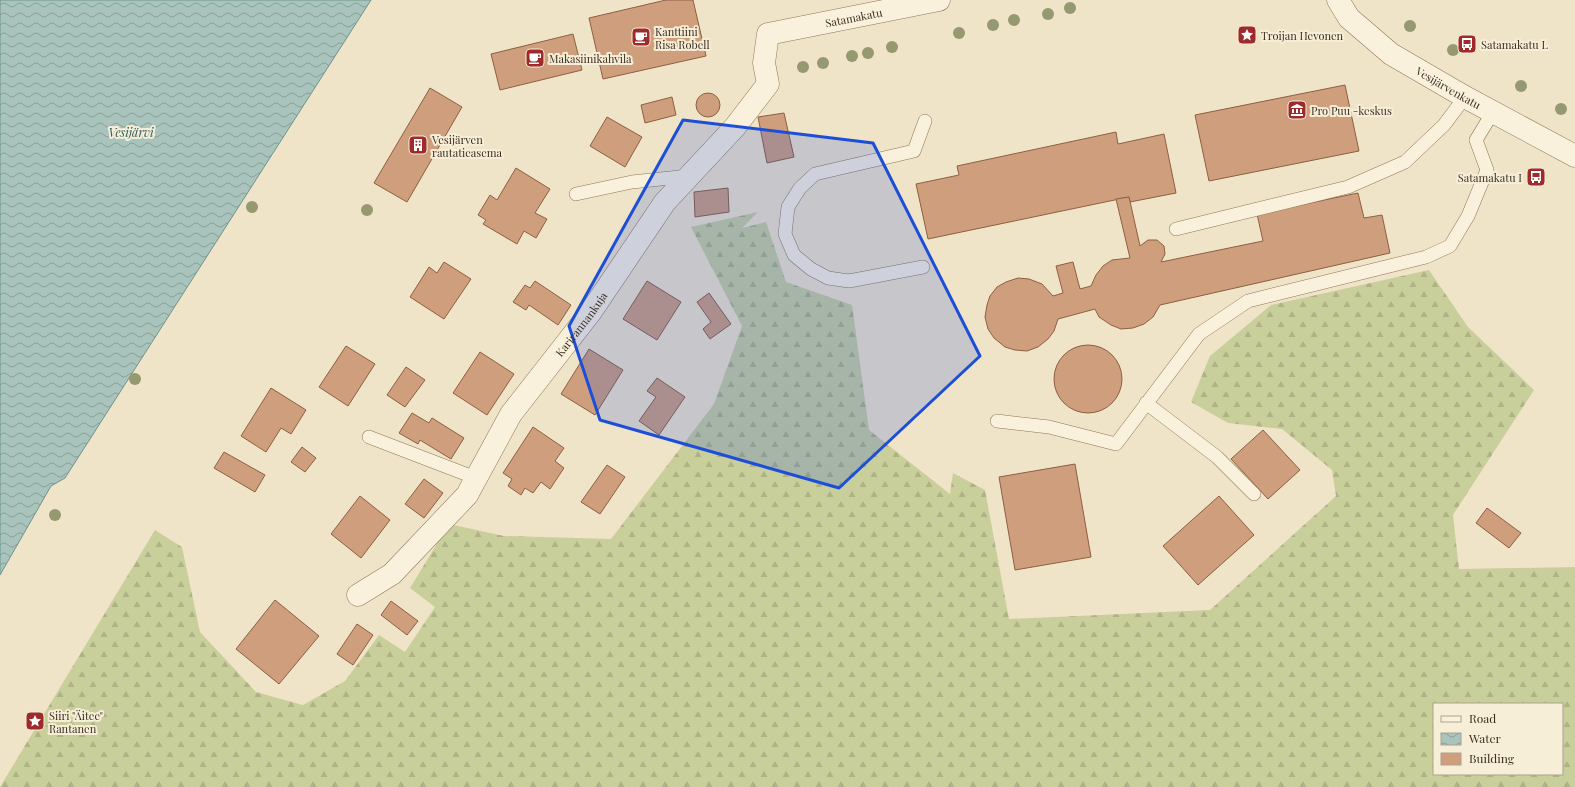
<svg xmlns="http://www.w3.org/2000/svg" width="1575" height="787" font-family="'Playfair Display',serif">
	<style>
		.forest { fill: url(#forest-firs); fill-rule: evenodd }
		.water { fill: url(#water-waves); stroke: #6f938a }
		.building { fill: #cf9f7d; stroke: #8d5f41 }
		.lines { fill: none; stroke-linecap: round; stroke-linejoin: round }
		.service-casing { stroke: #8d765c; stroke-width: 14 }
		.minor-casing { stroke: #8d765c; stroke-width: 23 }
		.tertiary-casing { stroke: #8d765c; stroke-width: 23 }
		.service { stroke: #faf1dc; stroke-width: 13 }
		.minor { stroke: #faf1dc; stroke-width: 22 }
		.tertiary { stroke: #faf1dc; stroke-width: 22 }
		.tree { fill: #96986f }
		.marked { fill: #1d4ed8; fill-opacity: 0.2; stroke: #1d4ed8; stroke-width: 3; stroke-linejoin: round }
		.labels { text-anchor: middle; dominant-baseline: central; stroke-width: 4; stroke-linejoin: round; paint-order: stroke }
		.street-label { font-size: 11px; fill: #3d2e20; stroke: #f7eed8 }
		.poi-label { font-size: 11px; fill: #3d2e20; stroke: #f7eed8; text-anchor: start }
		.water-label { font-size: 12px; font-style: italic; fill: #2f5d5a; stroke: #f7eed8 }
	</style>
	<defs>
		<pattern id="forest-firs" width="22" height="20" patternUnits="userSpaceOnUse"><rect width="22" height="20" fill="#c9cf9b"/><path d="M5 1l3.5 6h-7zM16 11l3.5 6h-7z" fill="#aeb285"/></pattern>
		<pattern id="water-waves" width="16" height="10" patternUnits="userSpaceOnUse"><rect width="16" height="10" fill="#a9c4bc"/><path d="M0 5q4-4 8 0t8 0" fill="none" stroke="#8ba098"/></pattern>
	</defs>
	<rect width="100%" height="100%" fill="#f0e4c8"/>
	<path class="forest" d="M758,212L742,228L766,222L786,282L852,305L869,430L950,494L953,473L985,490L1009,619L1210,610L1336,496L1332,470L1282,429L1228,423L1191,402L1210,356L1271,305L1429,270L1468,327L1534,390L1453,515L1459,569L1575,567V787H0L155,530L182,547L200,632L256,692L303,705L345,681L379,635L405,652L435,607L410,588L449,524L504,536L611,539L714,404L742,326L691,227ZM1434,704H1562V774H1434Z"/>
	<polygon class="water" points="0,0 371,0 65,478 51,486 0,575"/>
	<g class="building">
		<polygon points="666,0 693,0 706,56 603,79 589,18"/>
		<polygon points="573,34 582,70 500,90 491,54"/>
		<polygon points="1345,85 1359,151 1209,181 1195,115"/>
		<polygon points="430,88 462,107 407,202 374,183"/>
		<circle cx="708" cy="105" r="12"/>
		<polygon points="672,97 676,115 645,123 641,105"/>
		<polygon points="784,113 794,157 767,163 758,117"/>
		<polygon points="607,117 642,137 625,167 590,146"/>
		<polygon points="1116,132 1118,144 1164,134 1176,193 1130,202 1129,197 928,239 916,184 959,175 957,166"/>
		<polygon points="516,168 550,189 535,213 547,219 536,238 524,231 517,244 483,224 486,220 478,215 490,195 497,200"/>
		<polygon points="728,188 729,212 695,217 694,192"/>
		<polygon points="1358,193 1364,218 1382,215 1390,253 1160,305 1153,317 1144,324 1133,328 1121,329 1111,325 1099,317 1095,309 1058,319 1054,331 1048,339 1038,347 1027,351 1015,350 1005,347 994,338 988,329 985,317 987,305 990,296 997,287 1006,282 1018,278 1029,279 1042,284 1053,296 1063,293 1056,266 1073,262 1080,289 1091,286 1096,275 1103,266 1112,260 1130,258 1116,199 1129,197 1140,246 1148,240 1157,240 1164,246 1165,254 1161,262 1263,241 1257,214"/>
		<polygon points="444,262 471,279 444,319 410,297 429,267 437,273"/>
		<polygon points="535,281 571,305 558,325 529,305 526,310 513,302 525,285 530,288"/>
		<polygon points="647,281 681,302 657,340 623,319"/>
		<polygon points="709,293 731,324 710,339 703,329 711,322 697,302"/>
		<circle cx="1088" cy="379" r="34"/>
		<polygon points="346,346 375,364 348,406 319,387"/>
		<polygon points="589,349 623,370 595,415 561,394"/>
		<polygon points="480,352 514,374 487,415 453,393"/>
		<polygon points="406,367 425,380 405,407 387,395"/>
		<polygon points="657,378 685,397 659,435 639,421 656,397 647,391"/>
		<polygon points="271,388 306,410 291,434 281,428 266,452 241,436"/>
		<polygon points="412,413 429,423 432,418 464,438 451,459 420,440 418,444 399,433"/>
		<polygon points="533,427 564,448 555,461 564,468 550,489 541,482 533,493 525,488 521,495 508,486 512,479 503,473"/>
		<polygon points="1263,430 1300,470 1268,499 1231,459"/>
		<polygon points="302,447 316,458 305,472 291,462"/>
		<polygon points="224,452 265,475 255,492 214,468"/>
		<polygon points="1075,464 1091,557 1015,570 999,477"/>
		<polygon points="607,465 625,477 600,514 581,502"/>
		<polygon points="424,479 443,493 424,518 405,504"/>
		<polygon points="360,496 390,520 361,558 331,534"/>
		<polygon points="1219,496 1254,535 1198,585 1163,546"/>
		<polygon points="1487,508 1521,533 1509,548 1476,523"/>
		<polygon points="275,600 319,636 279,684 236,649"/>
		<polygon points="391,601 418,621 407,635 381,615"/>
		<polygon points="357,624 373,635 353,665 337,654"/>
	</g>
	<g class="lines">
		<g class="service-casing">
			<g id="service">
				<polyline points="576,194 632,182 689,176"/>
				<polyline points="1176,229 1348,187 1405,162 1444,125 1465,97"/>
				<polyline points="923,267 849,281 828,278 811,269 794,255 785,234 788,207 800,188 815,174 914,151 925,121"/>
				<polyline points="1146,403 1217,457 1254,494"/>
				<polyline points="997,421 1049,427 1116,444 1199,334 1248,301 1426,257 1450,246 1468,216 1487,170 1476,140 1493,112"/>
				<polyline points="369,437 476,478"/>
			</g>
		</g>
		<g class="minor-casing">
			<g id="minor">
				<path id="s1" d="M358,595L392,574L467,495L511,414L590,313L665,202L735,127L768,84L764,63L768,34L939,0"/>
			</g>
		</g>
		<g class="tertiary-casing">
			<g id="tertiary">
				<path id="s2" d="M1338,0L1349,18L1391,54L1465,97L1575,156"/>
			</g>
		</g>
		<use href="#service" class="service"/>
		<use href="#minor" class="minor"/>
		<use href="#tertiary" class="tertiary"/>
	</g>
	<g class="tree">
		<circle cx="1070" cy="8" r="6"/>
		<circle cx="1048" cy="14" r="6"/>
		<circle cx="1014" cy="20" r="6"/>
		<circle cx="993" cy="25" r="6"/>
		<circle cx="1410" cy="26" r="6"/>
		<circle cx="959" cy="33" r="6"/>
		<circle cx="892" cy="47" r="6"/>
		<circle cx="1453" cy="50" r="6"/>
		<circle cx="868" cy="53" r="6"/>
		<circle cx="852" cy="56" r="6"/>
		<circle cx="823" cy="63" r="6"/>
		<circle cx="803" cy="67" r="6"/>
		<circle cx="1521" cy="86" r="6"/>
		<circle cx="1561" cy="109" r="6"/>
		<circle cx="252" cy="207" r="6"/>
		<circle cx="367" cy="210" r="6"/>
		<circle cx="135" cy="379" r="6"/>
		<circle cx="55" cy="515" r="6"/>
	</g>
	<path class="marked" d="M683,120L873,143L980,356L839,488L600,420L569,326Z"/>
	<defs>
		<g id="sight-square" transform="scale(1)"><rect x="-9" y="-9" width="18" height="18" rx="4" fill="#9e2a2b" stroke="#f7eed8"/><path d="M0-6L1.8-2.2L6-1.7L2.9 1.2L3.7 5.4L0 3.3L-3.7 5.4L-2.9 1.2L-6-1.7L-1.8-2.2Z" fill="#fff"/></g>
		<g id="cafe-square" transform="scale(1)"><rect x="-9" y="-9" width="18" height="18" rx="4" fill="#9e2a2b" stroke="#f7eed8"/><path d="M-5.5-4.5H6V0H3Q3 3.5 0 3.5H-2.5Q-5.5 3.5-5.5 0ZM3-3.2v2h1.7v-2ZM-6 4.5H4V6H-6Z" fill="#fff"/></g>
		<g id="bus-square" transform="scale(1)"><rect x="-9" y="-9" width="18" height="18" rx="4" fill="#9e2a2b" stroke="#f7eed8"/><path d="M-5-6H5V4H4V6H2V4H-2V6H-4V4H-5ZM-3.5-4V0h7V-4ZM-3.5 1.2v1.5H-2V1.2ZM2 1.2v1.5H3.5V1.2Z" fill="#fff"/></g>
		<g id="museum-square" transform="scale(1)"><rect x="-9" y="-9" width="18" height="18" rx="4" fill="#9e2a2b" stroke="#f7eed8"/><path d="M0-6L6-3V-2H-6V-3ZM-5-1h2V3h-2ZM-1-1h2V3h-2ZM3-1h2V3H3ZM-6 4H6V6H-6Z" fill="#fff"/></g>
		<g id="building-square" transform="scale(1)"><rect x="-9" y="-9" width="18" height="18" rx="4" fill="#9e2a2b" stroke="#f7eed8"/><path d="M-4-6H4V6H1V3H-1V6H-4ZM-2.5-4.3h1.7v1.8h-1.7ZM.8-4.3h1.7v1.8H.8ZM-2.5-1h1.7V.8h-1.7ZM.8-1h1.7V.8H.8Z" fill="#fff"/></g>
	</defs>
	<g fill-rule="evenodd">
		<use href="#sight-square" x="1247" y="35"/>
		<use href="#cafe-square" x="641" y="37"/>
		<use href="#bus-square" x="1467" y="44"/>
		<use href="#cafe-square" x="535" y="58"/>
		<use href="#museum-square" x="1297" y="110"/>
		<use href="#building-square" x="418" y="145"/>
		<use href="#bus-square" x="1536" y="177"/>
		<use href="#sight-square" x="35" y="721"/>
	</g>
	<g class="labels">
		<g class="street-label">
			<text stroke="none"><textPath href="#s1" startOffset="798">Satamakatu</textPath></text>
			<text stroke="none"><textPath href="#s2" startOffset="143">Vesijärvenkatu</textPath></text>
			<text stroke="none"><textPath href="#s1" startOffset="355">Karirannankuja</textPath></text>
		</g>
		<g class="poi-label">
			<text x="655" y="31">Kanttiini<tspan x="655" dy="13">Risa Robell</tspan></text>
			<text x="1261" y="35">Troijan Hevonen</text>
			<text x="1481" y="44">Satamakatu L</text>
			<text x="549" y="58">Makasiinikahvila</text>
			<text x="1311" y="110">Pro Puu -keskus</text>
			<text x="432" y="139">Vesijärven<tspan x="432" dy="13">rautatieasema</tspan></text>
			<text x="1522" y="177" text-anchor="end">Satamakatu I</text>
			<text x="49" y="715">Siiri "Äitee"<tspan x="49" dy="13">Rantanen</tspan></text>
		</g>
		<g class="water-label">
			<text x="131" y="132">Vesijärvi</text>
		</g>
	</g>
	<rect x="1433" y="703" width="130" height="72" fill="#f7eed8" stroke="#ada18e"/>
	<rect x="1441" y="716" width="20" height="6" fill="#faf1dc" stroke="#ada18e"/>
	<text x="1469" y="723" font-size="12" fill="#3d2e20">Road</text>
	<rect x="1441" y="733" width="20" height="12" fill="url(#water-waves)" stroke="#ada18e"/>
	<text x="1469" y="743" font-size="12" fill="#3d2e20">Water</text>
	<rect x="1441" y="753" width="20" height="12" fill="#cf9f7d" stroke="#ada18e"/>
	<text x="1469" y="763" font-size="12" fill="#3d2e20">Building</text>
</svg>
